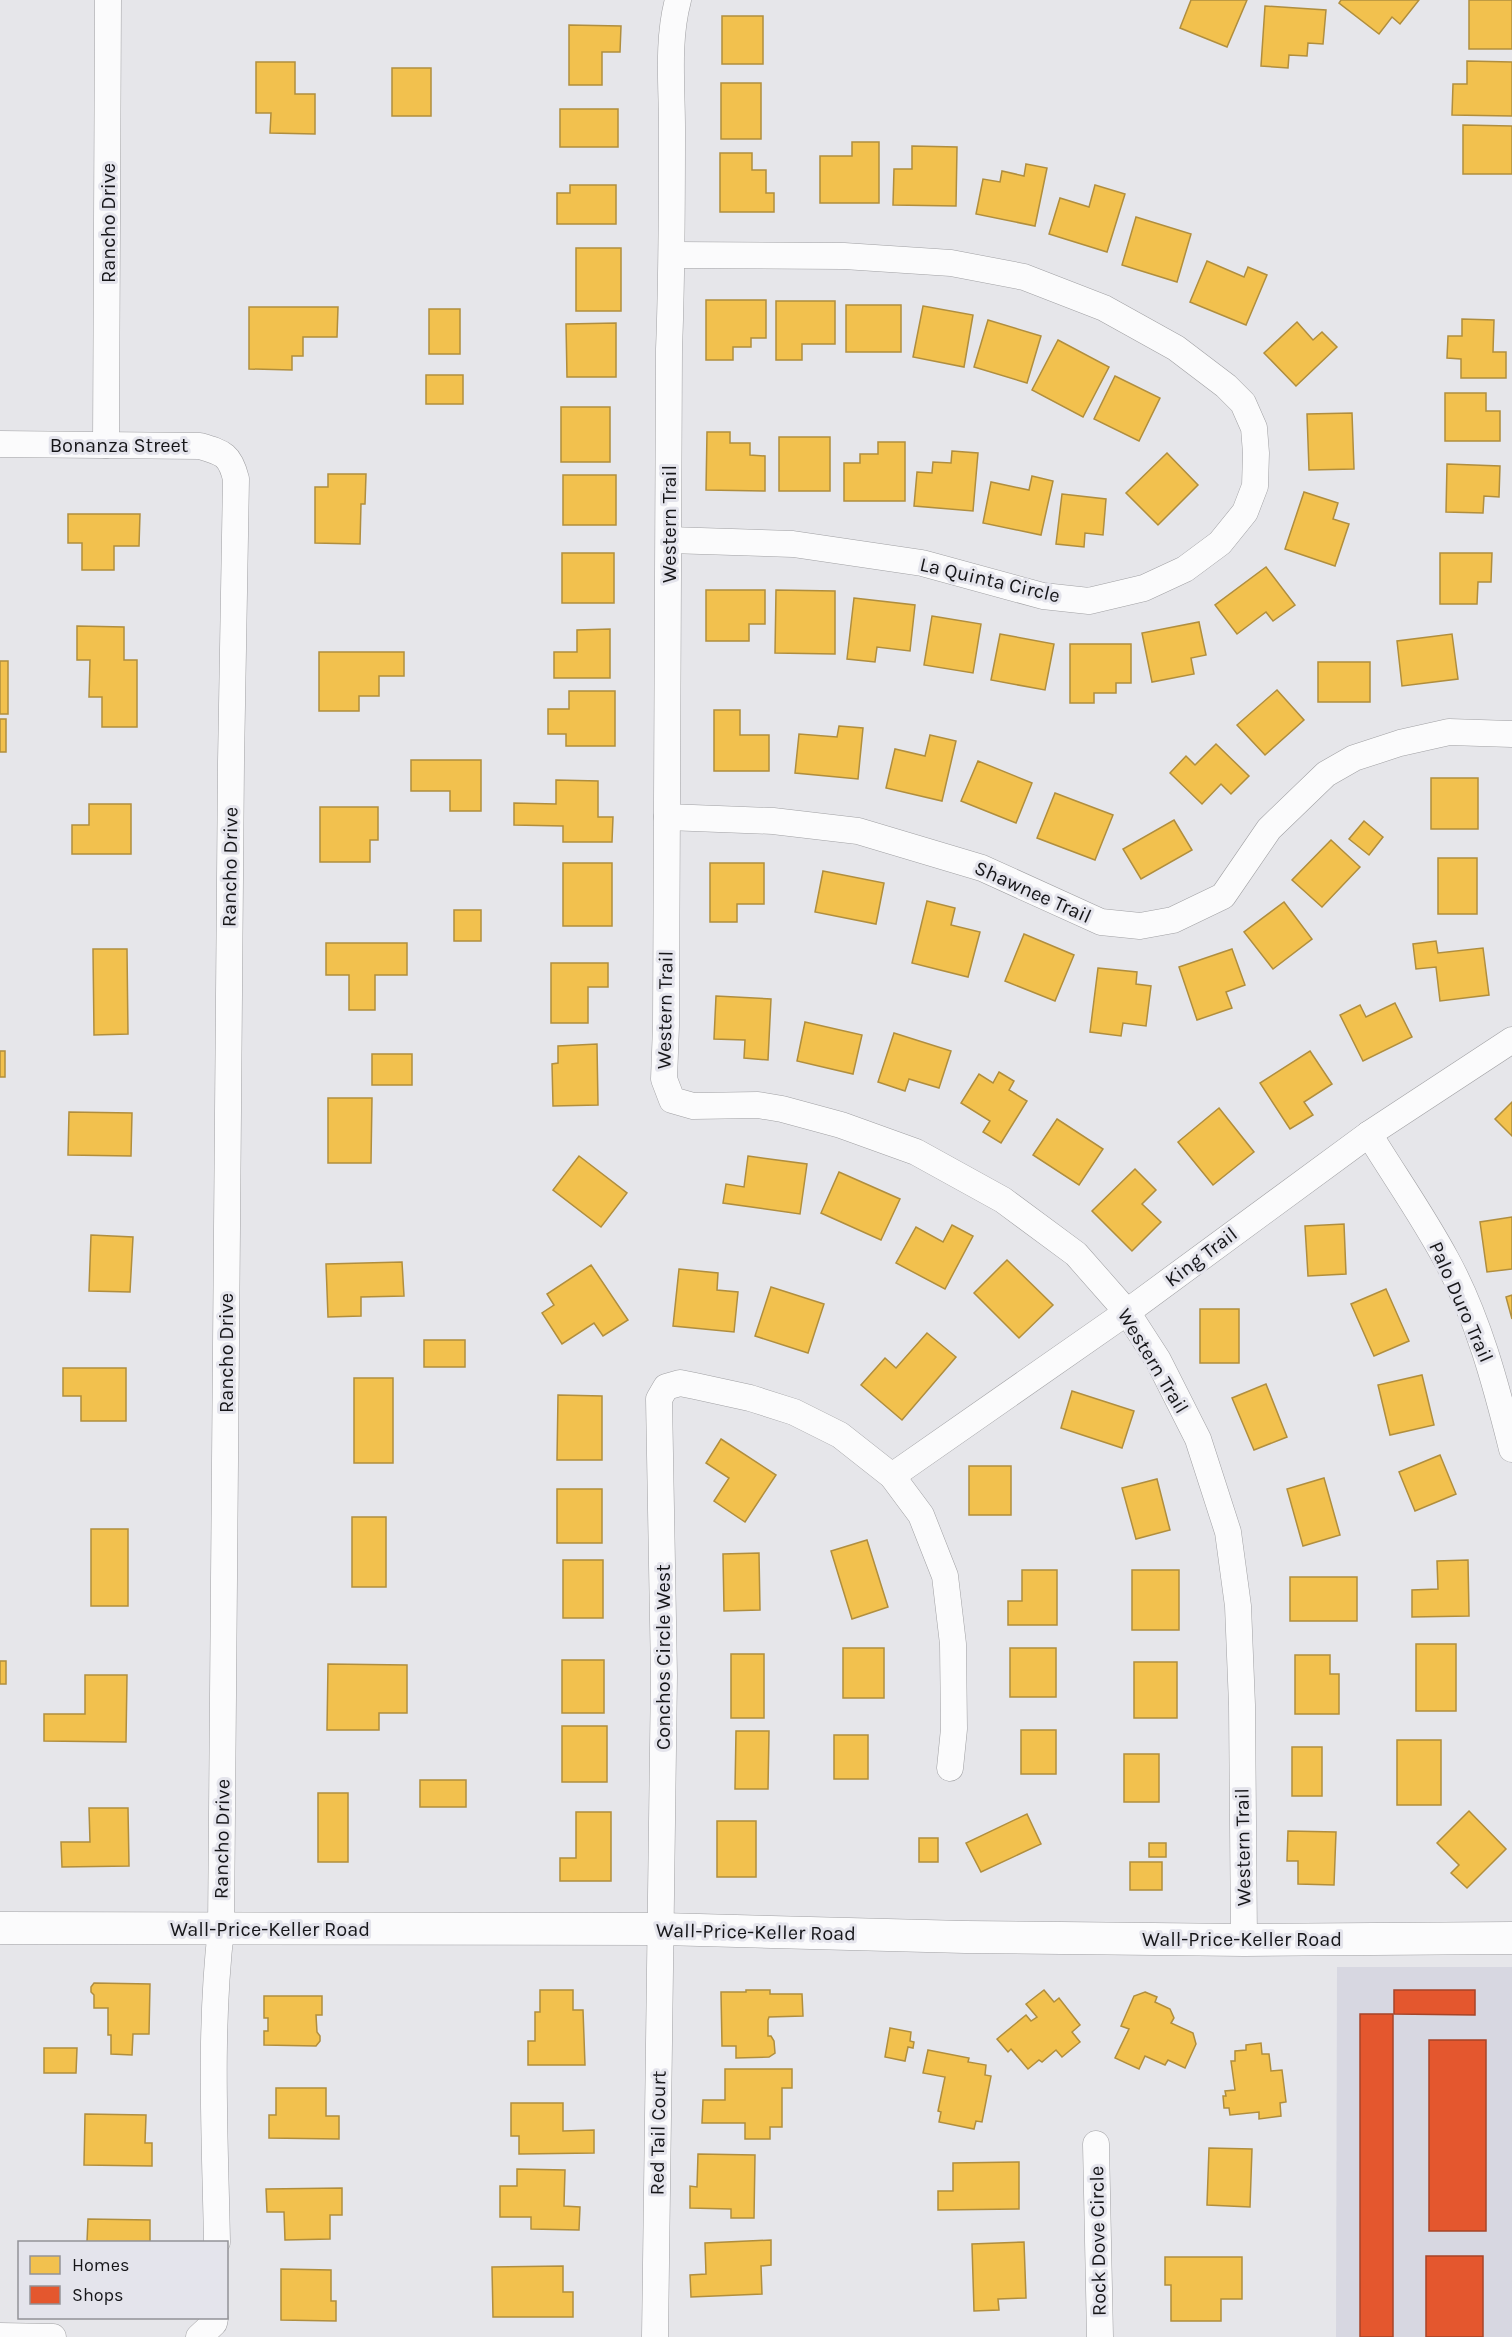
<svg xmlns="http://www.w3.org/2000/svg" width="1512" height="2337" font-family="Karla,sans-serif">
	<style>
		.built { fill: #d7d7e1 }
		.homes { fill: #f2c14e; stroke: #b08e3e; stroke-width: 1.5 }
		.shops { fill: #e4572e; stroke: #a64428; stroke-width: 1.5 }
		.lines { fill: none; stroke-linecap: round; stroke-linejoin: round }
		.minor-casing { stroke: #a0a0a3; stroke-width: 27 }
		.tertiary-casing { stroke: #a0a0a3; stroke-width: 33 }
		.minor { stroke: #fbfbfc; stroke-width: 26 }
		.tertiary { stroke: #fbfbfc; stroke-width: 32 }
		.labels { text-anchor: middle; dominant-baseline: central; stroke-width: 6; stroke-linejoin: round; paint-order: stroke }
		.street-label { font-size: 20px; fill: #161619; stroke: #e4e4ec }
	</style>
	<rect width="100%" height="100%" fill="#e6e6ea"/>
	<polygon class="built" points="1337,1967 1512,1967 1512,2337 1336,2337"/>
	<g class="homes">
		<polygon points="1191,0 1247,0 1227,47 1180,28"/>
		<polygon points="1341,0 1419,0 1400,24 1392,17 1379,34 1339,3"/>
		<rect x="1469" y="0" width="43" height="49"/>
		<polygon points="1265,6 1326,10 1323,44 1308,43 1307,56 1289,55 1288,68 1261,66"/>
		<rect x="722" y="16" width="41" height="48"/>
		<polygon points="569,25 621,26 620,52 602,52 602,85 569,85"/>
		<polygon points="1467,61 1512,62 1512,116 1452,115 1453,84 1467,84"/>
		<polygon points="256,62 295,62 295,94 315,94 315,134 270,133 271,113 256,113"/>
		<rect x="392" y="68" width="39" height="48"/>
		<rect x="721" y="83" width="40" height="56"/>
		<rect x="560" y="109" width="58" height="38"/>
		<polygon points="1463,125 1512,126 1512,174 1463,174"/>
		<polygon points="852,142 879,142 879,203 820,203 820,156 852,156"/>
		<polygon points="912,146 957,147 956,206 893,205 894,169 912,169"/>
		<polygon points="720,153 752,153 752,170 766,170 766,193 774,193 774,212 720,212"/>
		<polygon points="1026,164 1047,168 1035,226 976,214 983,179 1000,182 1002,171 1024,176"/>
		<polygon points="570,185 616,185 616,224 557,224 557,193 570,193"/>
		<polygon points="1095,185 1125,194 1107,252 1049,234 1060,198 1089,207"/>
		<polygon points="1136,217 1191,234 1177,282 1122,265"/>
		<rect x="576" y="248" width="45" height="63"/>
		<polygon points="1207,261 1244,277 1248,267 1267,275 1246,325 1190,302"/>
		<polygon points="706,300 766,300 766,338 751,338 751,347 733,347 733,360 706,360"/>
		<polygon points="776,301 835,301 835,344 802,344 802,360 776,360"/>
		<rect x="846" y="305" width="55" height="47"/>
		<polygon points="923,306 973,315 964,367 913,357"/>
		<polygon points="249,307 338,307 337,337 303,337 303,356 292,356 292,370 249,369"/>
		<rect x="429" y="309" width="31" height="45"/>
		<polygon points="1462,319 1494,320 1493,352 1506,352 1506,378 1461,378 1461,359 1447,358 1448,336 1462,336"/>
		<polygon points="988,320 1041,336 1027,383 974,367"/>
		<polygon points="1297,322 1313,340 1322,332 1337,347 1296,386 1264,353"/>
		<polygon points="616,323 616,377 567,377 566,324"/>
		<polygon points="1058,340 1109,367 1083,417 1032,390"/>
		<rect x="426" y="375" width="37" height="29"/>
		<polygon points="1115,376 1160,398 1139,441 1094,419"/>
		<polygon points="1445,393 1486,393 1486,411 1500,411 1500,441 1445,441"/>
		<rect x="561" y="407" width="49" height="55"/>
		<polygon points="1352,413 1354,469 1309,470 1307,414"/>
		<polygon points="707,432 730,432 730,443 750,443 750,455 765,456 765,491 706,490"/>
		<rect x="779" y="437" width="51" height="54"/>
		<polygon points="878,442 905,442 905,501 844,501 844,463 860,463 860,454 878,454"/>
		<polygon points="952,451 978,453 973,511 914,506 917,472 932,473 933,462 951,463"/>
		<polygon points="1167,453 1198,485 1158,525 1126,493"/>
		<polygon points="1447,464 1500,466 1499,497 1484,496 1483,513 1446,512"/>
		<polygon points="328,474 366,474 365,504 361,504 360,544 315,543 315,487 328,487"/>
		<rect x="563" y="475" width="53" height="50"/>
		<polygon points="1032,476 1053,481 1041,535 983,523 991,482 1029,490"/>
		<polygon points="1304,492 1338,503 1333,519 1349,524 1335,566 1285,549"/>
		<polygon points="1062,494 1106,499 1103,535 1085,533 1084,547 1056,544"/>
		<polygon points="68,514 140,514 139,546 114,546 114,570 82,570 82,543 68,543"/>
		<rect x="562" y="553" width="52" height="50"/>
		<polygon points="1440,553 1492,553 1491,582 1478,582 1477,604 1440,604"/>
		<polygon points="1266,567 1295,605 1273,621 1266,612 1237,634 1215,605"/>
		<polygon points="706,590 765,590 765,624 749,624 749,641 706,641"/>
		<polygon points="776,590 835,591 835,654 775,653"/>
		<polygon points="854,598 915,605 910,651 877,647 875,662 847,659"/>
		<polygon points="932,616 981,624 973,673 924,665"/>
		<polygon points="1199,622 1206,655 1191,658 1194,674 1152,682 1142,633"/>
		<polygon points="77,626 124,627 124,660 137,660 137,727 102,727 102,697 89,697 90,660 77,660"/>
		<polygon points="610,629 610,678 554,678 554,652 577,652 577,630"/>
		<polygon points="1000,634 1054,644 1045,690 991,680"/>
		<polygon points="1452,634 1458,679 1402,686 1397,641"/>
		<polygon points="1070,644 1131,644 1131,683 1116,683 1116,693 1094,693 1094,703 1070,703"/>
		<polygon points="319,652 404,652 404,676 379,676 379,696 359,696 359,711 319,711"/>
		<rect x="0" y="661" width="8" height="53"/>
		<rect x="1318" y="662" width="52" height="40"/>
		<polygon points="1277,690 1304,720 1265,755 1237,725"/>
		<polygon points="569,691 615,691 615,746 566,746 566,734 548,734 548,709 569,709"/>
		<polygon points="714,710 740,710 740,735 769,735 769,771 714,771"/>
		<rect x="0" y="719" width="6" height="33"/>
		<polygon points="839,726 863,728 858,779 795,773 799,734 837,737"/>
		<polygon points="930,735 956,741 942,801 886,788 895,749 925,756"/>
		<polygon points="1216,744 1249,776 1231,794 1221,784 1202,804 1170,773 1186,756 1195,765"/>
		<polygon points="411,760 481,760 481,811 450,811 450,791 411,791"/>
		<polygon points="978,761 1032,783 1016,823 961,801"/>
		<rect x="1431" y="778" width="47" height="51"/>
		<polygon points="556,780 598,781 598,817 613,817 612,842 563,842 563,826 514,825 514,803 556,804"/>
		<polygon points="1055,793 1113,815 1095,860 1037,838"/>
		<polygon points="89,804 131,804 131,854 72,854 72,825 89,825"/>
		<polygon points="320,807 378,807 378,840 370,840 370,862 320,862"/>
		<polygon points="1174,820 1192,850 1141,879 1123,849"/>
		<polygon points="1364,821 1383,837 1369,855 1349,839"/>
		<polygon points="1331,840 1360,867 1322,907 1292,880"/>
		<rect x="1438" y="858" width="39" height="56"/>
		<rect x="563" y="863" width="49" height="63"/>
		<polygon points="710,863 764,863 764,904 737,904 737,922 710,922"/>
		<polygon points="823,871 884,883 876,924 815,912"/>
		<polygon points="927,901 955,908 951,925 980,932 968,977 912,963"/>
		<polygon points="1284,902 1312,939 1273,969 1244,932"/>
		<rect x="454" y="910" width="27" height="31"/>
		<polygon points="1024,934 1074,955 1055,1001 1005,981"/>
		<polygon points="1436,941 1438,953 1483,948 1489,995 1440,1001 1436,967 1416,969 1413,944"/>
		<polygon points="326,943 407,943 407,975 375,975 375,1010 349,1010 349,975 326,975"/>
		<polygon points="93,949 127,949 128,1034 94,1035"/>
		<polygon points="1232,949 1245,985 1226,992 1232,1008 1197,1020 1179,967"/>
		<polygon points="551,963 608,963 608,987 588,987 588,1023 551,1023"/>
		<polygon points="1098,968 1137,972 1136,984 1151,986 1146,1026 1123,1023 1121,1036 1090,1032"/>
		<polygon points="716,996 771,999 768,1060 744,1058 745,1040 714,1039"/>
		<polygon points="1395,1003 1412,1037 1363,1061 1340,1015 1360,1005 1366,1017"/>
		<polygon points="805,1022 862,1035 853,1074 797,1061"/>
		<polygon points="894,1033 951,1051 939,1088 909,1079 905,1091 878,1082"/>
		<polygon points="597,1044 598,1105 553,1106 552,1064 558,1063 558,1046"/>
		<rect x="0" y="1051" width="5" height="26"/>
		<polygon points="1310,1051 1332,1084 1304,1102 1313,1115 1290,1129 1260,1083"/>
		<rect x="372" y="1054" width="40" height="31"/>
		<polygon points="999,1072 1014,1081 1009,1090 1027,1101 1001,1143 983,1132 990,1121 961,1103 979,1074 993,1083"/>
		<polygon points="328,1098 372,1098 371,1163 328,1163"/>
		<polygon points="1512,1102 1512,1136 1495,1119"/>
		<polygon points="1219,1108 1254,1152 1213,1185 1178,1142"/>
		<polygon points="69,1112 132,1113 131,1156 68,1155"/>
		<polygon points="1057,1119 1103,1149 1079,1185 1033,1155"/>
		<polygon points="579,1156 627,1193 601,1227 553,1190"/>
		<polygon points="748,1156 807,1164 800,1214 723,1203 726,1184 744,1187"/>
		<polygon points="1135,1169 1156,1190 1142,1204 1161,1222 1132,1251 1092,1211"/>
		<polygon points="839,1172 900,1199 881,1240 821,1213"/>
		<polygon points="1512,1217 1512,1269 1487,1272 1480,1222"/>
		<polygon points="1344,1224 1346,1274 1308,1276 1305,1226"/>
		<polygon points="952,1225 973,1236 945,1289 896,1263 916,1227 943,1242"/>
		<polygon points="91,1235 133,1237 130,1292 89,1291"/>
		<polygon points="1007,1260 1053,1305 1019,1338 974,1293"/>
		<polygon points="402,1262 404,1296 361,1297 361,1316 328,1317 326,1264"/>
		<polygon points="591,1265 628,1320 603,1336 594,1323 562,1344 542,1313 554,1305 547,1294"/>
		<polygon points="679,1269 718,1273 717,1290 738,1292 734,1332 673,1326"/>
		<polygon points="771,1287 824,1304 808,1353 755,1336"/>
		<polygon points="1386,1289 1409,1341 1374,1356 1351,1304"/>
		<polygon points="1512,1295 1512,1319 1506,1297"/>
		<rect x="1200" y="1309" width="39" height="54"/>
		<polygon points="927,1333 956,1357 902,1420 861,1385 885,1358 896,1368"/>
		<rect x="424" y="1340" width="41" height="27"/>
		<polygon points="63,1368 126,1368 126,1421 81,1421 81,1396 63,1396"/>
		<polygon points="1422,1375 1434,1425 1390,1435 1378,1385"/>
		<rect x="354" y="1378" width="39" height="85"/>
		<polygon points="1266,1384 1287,1437 1254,1450 1232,1398"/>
		<polygon points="1072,1391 1134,1411 1122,1448 1061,1428"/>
		<polygon points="558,1395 602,1396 602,1460 557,1460"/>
		<polygon points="721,1439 776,1475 745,1522 714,1501 729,1478 706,1463"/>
		<polygon points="1440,1455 1456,1494 1415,1511 1399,1472"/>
		<rect x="969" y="1466" width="42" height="49"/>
		<polygon points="1324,1478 1340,1535 1303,1546 1287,1489"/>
		<polygon points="1157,1479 1170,1530 1136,1539 1122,1488"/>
		<rect x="557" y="1489" width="45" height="54"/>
		<rect x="352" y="1517" width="34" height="70"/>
		<rect x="91" y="1529" width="37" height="77"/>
		<polygon points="867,1540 888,1607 852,1619 831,1551"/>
		<polygon points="759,1553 760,1610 724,1611 723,1554"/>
		<rect x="563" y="1560" width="40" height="58"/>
		<polygon points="1468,1560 1469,1616 1412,1617 1412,1590 1438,1589 1437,1561"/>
		<polygon points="1022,1570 1057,1570 1057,1625 1008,1625 1008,1601 1022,1601"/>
		<rect x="1132" y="1570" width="47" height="60"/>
		<rect x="1290" y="1577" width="67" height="44"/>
		<rect x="1416" y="1644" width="40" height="67"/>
		<rect x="843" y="1648" width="41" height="50"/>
		<rect x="1010" y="1648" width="46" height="49"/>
		<rect x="731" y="1654" width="33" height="64"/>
		<polygon points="1295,1655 1330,1655 1330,1674 1339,1674 1339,1714 1295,1714"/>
		<rect x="562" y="1660" width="42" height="53"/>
		<rect x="0" y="1661" width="6" height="23"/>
		<rect x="1134" y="1662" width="43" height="56"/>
		<polygon points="328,1664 407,1665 407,1713 379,1713 379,1730 327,1730"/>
		<polygon points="85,1675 127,1675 126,1742 44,1741 44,1714 85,1714"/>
		<rect x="562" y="1726" width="45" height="56"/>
		<rect x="1021" y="1730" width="35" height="44"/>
		<polygon points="736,1731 769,1731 768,1789 735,1789"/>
		<rect x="834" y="1735" width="34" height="44"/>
		<rect x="1397" y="1740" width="44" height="65"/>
		<rect x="1292" y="1747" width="30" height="49"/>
		<rect x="1124" y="1754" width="35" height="48"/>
		<rect x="420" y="1780" width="46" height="27"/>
		<rect x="318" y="1793" width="30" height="69"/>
		<polygon points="89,1808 128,1808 129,1866 62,1867 61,1842 90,1842"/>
		<polygon points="1469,1811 1506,1849 1467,1888 1451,1873 1459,1865 1437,1843"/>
		<polygon points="576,1812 611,1812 611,1881 560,1881 560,1858 576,1858"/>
		<polygon points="1027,1814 1041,1844 981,1872 966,1843"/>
		<rect x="717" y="1821" width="39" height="56"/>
		<polygon points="1288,1831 1336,1832 1334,1885 1298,1884 1298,1861 1287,1861"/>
		<rect x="919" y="1838" width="19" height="24"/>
		<rect x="1149" y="1843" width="17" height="14"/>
		<rect x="1130" y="1862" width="32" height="28"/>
		<polygon points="94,1983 150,1984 149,2034 133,2034 132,2055 111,2054 111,2035 108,2035 108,2008 94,2008 94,1995 91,1992 91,1987"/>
		<polygon points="540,1990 573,1990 573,2010 583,2010 585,2065 528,2065 528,2041 535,2041 535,2012 540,2012"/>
		<polygon points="746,1990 770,1990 770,1994 802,1994 803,2016 769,2017 768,2020 768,2036 771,2036 774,2041 775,2053 769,2057 736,2058 736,2046 722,2046 721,1992 746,1992"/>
		<polygon points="1044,1990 1054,2002 1059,1998 1080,2025 1072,2032 1080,2042 1062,2057 1056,2050 1042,2062 1039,2060 1028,2069 1011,2049 1008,2052 997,2039 1026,2015 1031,2021 1037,2017 1026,2004"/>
		<polygon points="1145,1992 1157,1997 1155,2002 1170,2009 1174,2018 1171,2023 1193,2033 1196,2044 1185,2068 1168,2060 1165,2065 1145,2056 1139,2069 1115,2058 1129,2029 1121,2026 1134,1996"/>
		<polygon points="264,1996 322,1996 322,2015 316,2015 317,2032 320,2036 320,2041 316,2046 264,2045 264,2031 268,2031 268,2018 264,2018"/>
		<polygon points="890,2028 911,2032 910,2041 914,2042 913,2048 908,2047 905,2061 885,2057"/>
		<polygon points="1261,2043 1262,2054 1269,2054 1271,2071 1282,2070 1286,2102 1280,2103 1281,2116 1259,2119 1259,2112 1230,2115 1229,2108 1224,2108 1223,2096 1226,2096 1225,2091 1235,2090 1231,2061 1235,2061 1235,2051 1246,2050 1246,2045"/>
		<polygon points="44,2048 77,2048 76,2073 44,2073"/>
		<polygon points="928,2050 969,2058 968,2062 986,2065 985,2075 991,2076 982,2122 976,2121 974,2129 939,2122 941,2112 938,2111 945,2077 923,2073"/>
		<polygon points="725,2069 792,2069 792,2088 782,2088 782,2127 770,2127 770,2139 745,2139 745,2123 702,2123 703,2100 725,2100"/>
		<polygon points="276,2088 326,2088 326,2116 339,2116 339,2139 269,2138 269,2115 276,2115"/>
		<polygon points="511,2103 563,2103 563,2131 594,2130 594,2153 519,2154 519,2136 511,2136"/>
		<polygon points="85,2114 146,2115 145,2143 152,2143 152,2166 84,2165"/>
		<polygon points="1209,2148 1252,2149 1250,2207 1207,2205"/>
		<polygon points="698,2154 755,2155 754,2218 731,2218 731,2209 690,2208 690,2186 697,2187"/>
		<polygon points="1019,2162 1019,2209 938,2210 938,2191 953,2191 953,2163"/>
		<polygon points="517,2169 565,2170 564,2206 580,2207 579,2230 531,2229 531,2217 500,2217 500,2186 517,2186"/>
		<polygon points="342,2188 342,2215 330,2215 330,2239 285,2240 284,2212 267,2212 266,2189"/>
		<polygon points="88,2219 150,2220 150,2242 87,2242"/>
		<polygon points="771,2240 771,2265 761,2266 762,2294 691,2297 690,2275 706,2274 705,2243"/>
		<polygon points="1024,2242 1026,2298 998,2299 999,2310 974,2311 972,2244"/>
		<polygon points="1165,2257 1242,2257 1242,2299 1221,2299 1221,2321 1171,2321 1171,2285 1165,2285"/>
		<polygon points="563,2266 563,2292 573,2292 573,2317 493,2317 492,2267"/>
		<polygon points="281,2269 331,2270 331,2301 336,2301 336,2321 281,2320"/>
	</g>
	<g class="shops">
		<polygon points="1394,1990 1475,1990 1475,2015 1394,2014"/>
		<rect x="1360" y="2014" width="33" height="323"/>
		<rect x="1429" y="2040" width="57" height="191"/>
		<rect x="1426" y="2256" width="57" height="81"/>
	</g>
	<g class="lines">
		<g class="minor-casing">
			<g id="minor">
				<path d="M678,0C667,41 672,86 672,128C672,202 672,276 669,349L666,1026L664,1079L672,1100L693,1106L758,1105L782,1109L841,1125L916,1152L1003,1200L1076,1254L1127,1312L1158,1360L1198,1439L1228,1532L1238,1606L1242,1705L1244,1940"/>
				<path d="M0,444L200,446C224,453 230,455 236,479L231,762L221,1929C209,2033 215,2138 217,2242"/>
				<polyline points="106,445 108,0"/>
				<polyline points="669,540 793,544 922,563 1043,596 1089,601 1144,588 1185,569 1220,543 1245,512 1255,486 1256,453 1254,428 1243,403 1226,386 1176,348 1104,308 1024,277 951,263 844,256 673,255"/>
				<polyline points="667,817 773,821 858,831 982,868 1101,922 1140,926 1173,920 1223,896 1269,829 1326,774 1354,758 1400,743 1449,732 1512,734"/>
				<path d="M1369,1134C1394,1175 1423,1216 1446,1259C1478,1317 1496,1385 1512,1449"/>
				<polyline points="892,1476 1127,1312 1369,1134 1512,1040"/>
				<polyline points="1096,2144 1100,2337"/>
				<polyline points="0,2336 53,2337"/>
				<polyline points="199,2337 214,2323 215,2318"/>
				<polyline points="655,2337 664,1675 659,1399 666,1387 680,1383 695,1386 750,1398 794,1412 840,1435 892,1476 921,1515 945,1576 953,1644 954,1729 950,1768"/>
			</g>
		</g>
		<g class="tertiary-casing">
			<polyline id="tertiary" points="0,1928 662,1929 965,1937 1244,1940 1512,1938"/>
		</g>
		<use href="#minor" class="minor"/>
		<use href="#tertiary" class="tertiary"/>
	</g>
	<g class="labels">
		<g class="street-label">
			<text transform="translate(108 223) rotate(-90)">Rancho Drive</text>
			<text x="119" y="445">Bonanza Street</text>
			<text transform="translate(669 524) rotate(-90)">Western Trail</text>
			<text transform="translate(990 580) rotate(13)">La Quinta Circle</text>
			<text transform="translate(230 867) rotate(-89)">Rancho Drive</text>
			<text transform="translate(1033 892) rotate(24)">Shawnee Trail</text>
			<text transform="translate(665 1010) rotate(-89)">Western Trail</text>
			<text transform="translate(1201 1257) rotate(-37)">King Trail</text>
			<text transform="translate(1461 1302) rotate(66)">Palo Duro Trail</text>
			<text transform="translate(226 1353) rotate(-90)">Rancho Drive</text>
			<text transform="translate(1153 1361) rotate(59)">Western Trail</text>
			<text transform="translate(663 1657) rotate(-90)">Conchos Circle West</text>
			<text transform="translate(222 1839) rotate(-89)">Rancho Drive</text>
			<text transform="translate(1243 1847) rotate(-91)">Western Trail</text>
			<text x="270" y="1929">Wall-Price-Keller Road</text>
			<text transform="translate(756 1932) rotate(1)">Wall-Price-Keller Road</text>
			<text x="1242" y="1939">Wall-Price-Keller Road</text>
			<text transform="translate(658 2133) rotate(-89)">Red Tail Court</text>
			<text transform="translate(1098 2241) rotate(-91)">Rock Dove Circle</text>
		</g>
	</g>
	<rect x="18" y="2241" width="210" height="78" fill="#e4e4ec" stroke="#929298" stroke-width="1.5"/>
	<rect x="30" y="2256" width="30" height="18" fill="#f2c14e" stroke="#929298" stroke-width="1.5"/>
	<text x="72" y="2271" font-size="18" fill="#161619">Homes</text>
	<rect x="30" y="2286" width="30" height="18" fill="#e4572e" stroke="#929298" stroke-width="1.5"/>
	<text x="72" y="2301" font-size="18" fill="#161619">Shops</text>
</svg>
